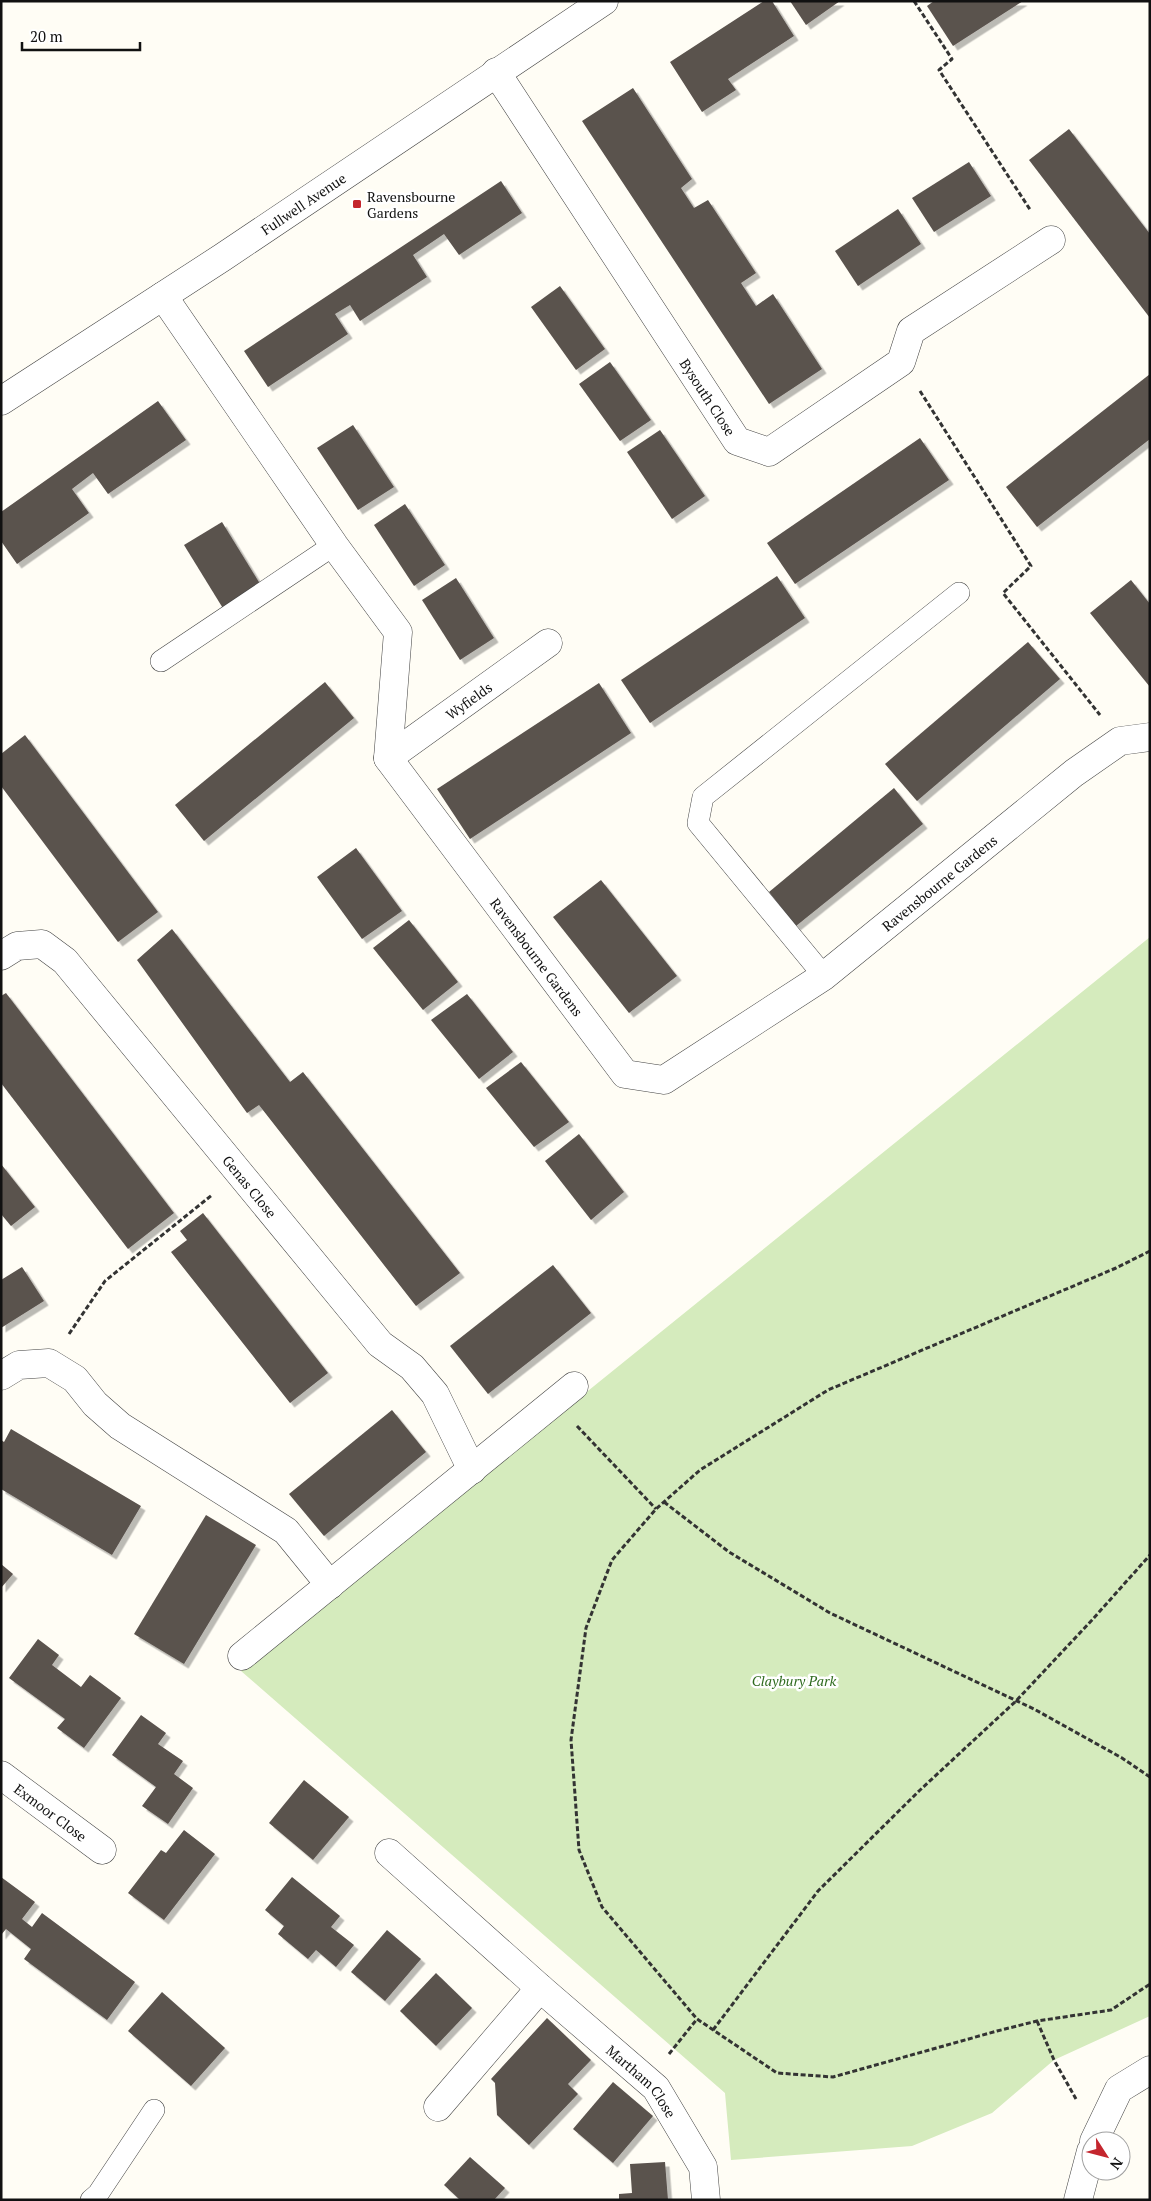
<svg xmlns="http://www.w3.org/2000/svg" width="1151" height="2201" font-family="'PT Serif',serif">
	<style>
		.green { fill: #d5ebbd }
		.building { fill: #5a524d; filter: url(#shadow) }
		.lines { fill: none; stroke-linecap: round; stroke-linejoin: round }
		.lane-casing { stroke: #444; stroke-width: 22 }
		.street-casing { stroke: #444; stroke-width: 29 }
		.path { stroke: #333; stroke-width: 3; stroke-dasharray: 5 2.5; stroke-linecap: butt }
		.lane { stroke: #fff; stroke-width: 21 }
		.street { stroke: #fff; stroke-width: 28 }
		.poi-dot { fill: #c4262e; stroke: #fff; stroke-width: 2 }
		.labels { text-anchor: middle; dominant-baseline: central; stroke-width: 5; stroke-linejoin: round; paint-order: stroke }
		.poi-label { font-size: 14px; fill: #111; stroke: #fff; text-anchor: start }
		.street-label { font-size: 14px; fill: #111; stroke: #fff }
		.park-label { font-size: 14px; font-style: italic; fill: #2f6b1f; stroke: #fff }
	</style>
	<defs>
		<filter id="shadow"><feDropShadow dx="4.5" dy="4.5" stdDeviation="0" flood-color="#0004"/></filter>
	</defs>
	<rect width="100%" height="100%" fill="#fffdf5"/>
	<polygon class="green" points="1150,937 1150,2016 1054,2060 992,2113 912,2146 731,2160 725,2093 241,1671"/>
	<g class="building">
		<polygon points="764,1 772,1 794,36 728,79 736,90 702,112 670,62"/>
		<polygon points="790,1 840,1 806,25"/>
		<polygon points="934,1 1023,1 953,46 927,6"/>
		<polygon points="633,88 692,179 681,188 694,208 708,200 756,273 741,283 756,306 773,294 822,369 769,404 582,121"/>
		<polygon points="1069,129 1150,234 1150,318 1029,160"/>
		<polygon points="969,162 991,196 934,232 912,198"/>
		<polygon points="501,181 522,213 459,255 444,234 413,255 427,277 360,321 350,305 335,314 348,334 268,387 244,351"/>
		<polygon points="898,209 921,244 858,286 835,251"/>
		<polygon points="560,286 605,349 576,370 531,307"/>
		<polygon points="610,362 651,420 620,441 579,384"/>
		<polygon points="1150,374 1150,439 1037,527 1006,487"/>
		<polygon points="158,401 186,440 108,494 93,473 72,489 89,513 17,564 1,541 1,512"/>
		<polygon points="353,425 394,487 358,510 317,448"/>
		<polygon points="660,430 705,496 672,519 627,452"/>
		<polygon points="920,438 949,480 795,584 767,543"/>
		<polygon points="405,504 445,565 414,586 374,525"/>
		<polygon points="222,522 262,587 224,610 184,545"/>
		<polygon points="777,576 805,618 650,723 621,680"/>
		<polygon points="456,578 494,638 460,660 422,600"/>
		<polygon points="1131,580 1150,604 1150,687 1090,613"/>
		<polygon points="1028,642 1060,679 917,801 885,764"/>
		<polygon points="325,682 354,718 204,841 175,805"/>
		<polygon points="599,683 631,733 470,839 437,789"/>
		<polygon points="25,735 158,912 118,942 1,786 1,754"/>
		<polygon points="894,788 923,824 796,926 769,892"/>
		<polygon points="356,848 402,911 362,939 317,877"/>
		<polygon points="601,880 677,976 629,1013 553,917"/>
		<polygon points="409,920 458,982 423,1010 373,948"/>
		<polygon points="172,929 290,1082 303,1072 460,1273 416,1306 259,1105 247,1113 137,960"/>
		<polygon points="6,993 174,1213 128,1249 1,1083 1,996"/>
		<polygon points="467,994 513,1052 479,1079 431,1020"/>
		<polygon points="521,1062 569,1122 534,1147 486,1088"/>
		<polygon points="579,1134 624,1192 591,1220 545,1161"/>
		<polygon points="1,1164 35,1207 11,1226 1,1214"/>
		<polygon points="203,1213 328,1373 290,1403 171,1252 187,1240 180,1231"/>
		<polygon points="553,1265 591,1313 488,1394 450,1346"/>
		<polygon points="22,1267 44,1301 1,1328 1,1280"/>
		<polygon points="392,1410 426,1452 324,1536 289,1494"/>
		<polygon points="11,1429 141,1506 112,1555 1,1489 1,1440 4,1442"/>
		<polygon points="206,1515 256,1545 184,1664 134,1634"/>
		<polygon points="1,1564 13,1574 1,1588"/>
		<polygon points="38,1639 59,1655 52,1665 81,1687 90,1675 121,1698 84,1748 57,1728 65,1719 9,1678"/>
		<polygon points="141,1715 166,1733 158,1744 183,1761 174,1774 193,1788 168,1824 142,1806 156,1787 112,1755"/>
		<polygon points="304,1780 349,1817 313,1860 269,1823"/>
		<polygon points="184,1830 215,1854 164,1920 128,1893 161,1850 166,1853"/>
		<polygon points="1,1877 35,1902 22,1919 32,1927 42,1913 135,1982 107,2020 24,1959 31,1949 6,1929 1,1935"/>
		<polygon points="292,1877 340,1916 331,1927 354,1945 336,1967 316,1950 308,1959 278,1934 284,1926 265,1910"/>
		<polygon points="387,1930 421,1959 385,2001 351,1972"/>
		<polygon points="436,1973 472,2008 436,2046 400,2011"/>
		<polygon points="162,1992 225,2048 191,2086 128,2031"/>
		<polygon points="547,2018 591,2060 568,2084 578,2094 529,2145 497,2115 495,2083 491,2079"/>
		<polygon points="613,2082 653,2116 613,2163 573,2129"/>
		<polygon points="470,2157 505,2188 494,2200 460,2200 444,2185"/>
		<polygon points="665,2162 668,2200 619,2200 619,2194 632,2193 630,2164"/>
	</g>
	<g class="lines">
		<g class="lane-casing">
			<g id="lane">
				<polyline points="161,661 334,545"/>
				<polyline points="824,976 698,823 703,797 959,593"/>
				<polyline points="91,2200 98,2194 154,2110"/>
			</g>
		</g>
		<g class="street-casing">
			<g id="street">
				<path id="s1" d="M496,72L737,441L769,452L901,362L911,331L1051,240"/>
				<path id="s2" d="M163,296L334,545L398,632L388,758L625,1074L664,1080L824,976L1074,773L1120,741L1150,737"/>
				<path id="s3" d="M1,401L223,257L604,1"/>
				<path id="s4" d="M388,758L548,643"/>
				<path id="s5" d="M1,956L17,946L42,944L65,961L380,1344L412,1367L435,1394L472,1470"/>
				<polyline points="1,1376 19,1365 49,1363 75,1379 95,1404 120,1426 286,1531 330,1585"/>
				<polyline points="242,1656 574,1386"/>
				<path id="s6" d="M1,1775L102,1850"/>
				<path id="s7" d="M389,1853L540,1988L656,2088L703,2167L706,2200"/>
				<polyline points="438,2107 540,1988"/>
				<polyline points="1094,2141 1119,2089 1150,2070"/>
				<polyline points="1078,2200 1091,2151"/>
			</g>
		</g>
		<g class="path">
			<polyline points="914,1 952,59 939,70 1031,211"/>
			<polyline points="920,391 1031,566 1003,593 1100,715"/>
			<polyline points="1150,1251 1116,1268 828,1390 700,1470 656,1509 612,1560 586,1628 571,1740 579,1850 602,1907 697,2019 777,2073 833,2077 997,2031 1037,2021 1111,2010 1150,1984"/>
			<polyline points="69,1334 105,1281 212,1195"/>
			<polyline points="577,1426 656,1509"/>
			<polyline points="664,1502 729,1552 830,1613 1034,1709 1122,1758 1150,1777"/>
			<polyline points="1037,2021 1054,2060 1076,2099"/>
			<polyline points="713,2030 818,1891 919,1791 1016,1701 1092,1620 1150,1555"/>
			<polyline points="669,2054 697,2019"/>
		</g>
		<use href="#lane" class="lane"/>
		<use href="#street" class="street"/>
	</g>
	<rect class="poi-dot" x="352" y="199" width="10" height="10" rx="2.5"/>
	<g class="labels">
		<g class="poi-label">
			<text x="367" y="196">Ravensbourne<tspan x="367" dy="16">Gardens</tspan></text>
		</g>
		<g class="street-label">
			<text stroke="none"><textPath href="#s3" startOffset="361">Fullwell Avenue</textPath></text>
			<text stroke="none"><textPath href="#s1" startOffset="388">Bysouth Close</textPath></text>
			<text stroke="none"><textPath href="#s4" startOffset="99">Wyfields</textPath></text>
			<text stroke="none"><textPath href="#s2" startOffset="1310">Ravensbourne Gardens</textPath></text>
			<text stroke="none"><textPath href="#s2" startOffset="785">Ravensbourne Gardens</textPath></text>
			<text stroke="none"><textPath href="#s5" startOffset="364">Genas Close</textPath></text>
			<text stroke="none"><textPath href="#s6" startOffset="62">Exmoor Close</textPath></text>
			<text stroke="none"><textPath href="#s7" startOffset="341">Martham Close</textPath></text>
		</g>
		<g class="park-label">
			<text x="794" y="1680">Claybury Park</text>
		</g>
	</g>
	<rect width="1151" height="2201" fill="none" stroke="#111111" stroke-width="5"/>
	<g transform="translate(1106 2156) rotate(126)"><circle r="24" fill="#ffffff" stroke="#a0a0a0"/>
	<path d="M0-4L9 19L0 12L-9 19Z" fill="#c4262e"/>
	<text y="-8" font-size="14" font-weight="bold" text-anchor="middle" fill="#111111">N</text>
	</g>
	<path d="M22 42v8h118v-8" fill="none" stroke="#111111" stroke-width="2.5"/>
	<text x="30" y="42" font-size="15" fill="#111111" stroke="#ffffff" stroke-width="4" paint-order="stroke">20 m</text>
</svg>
